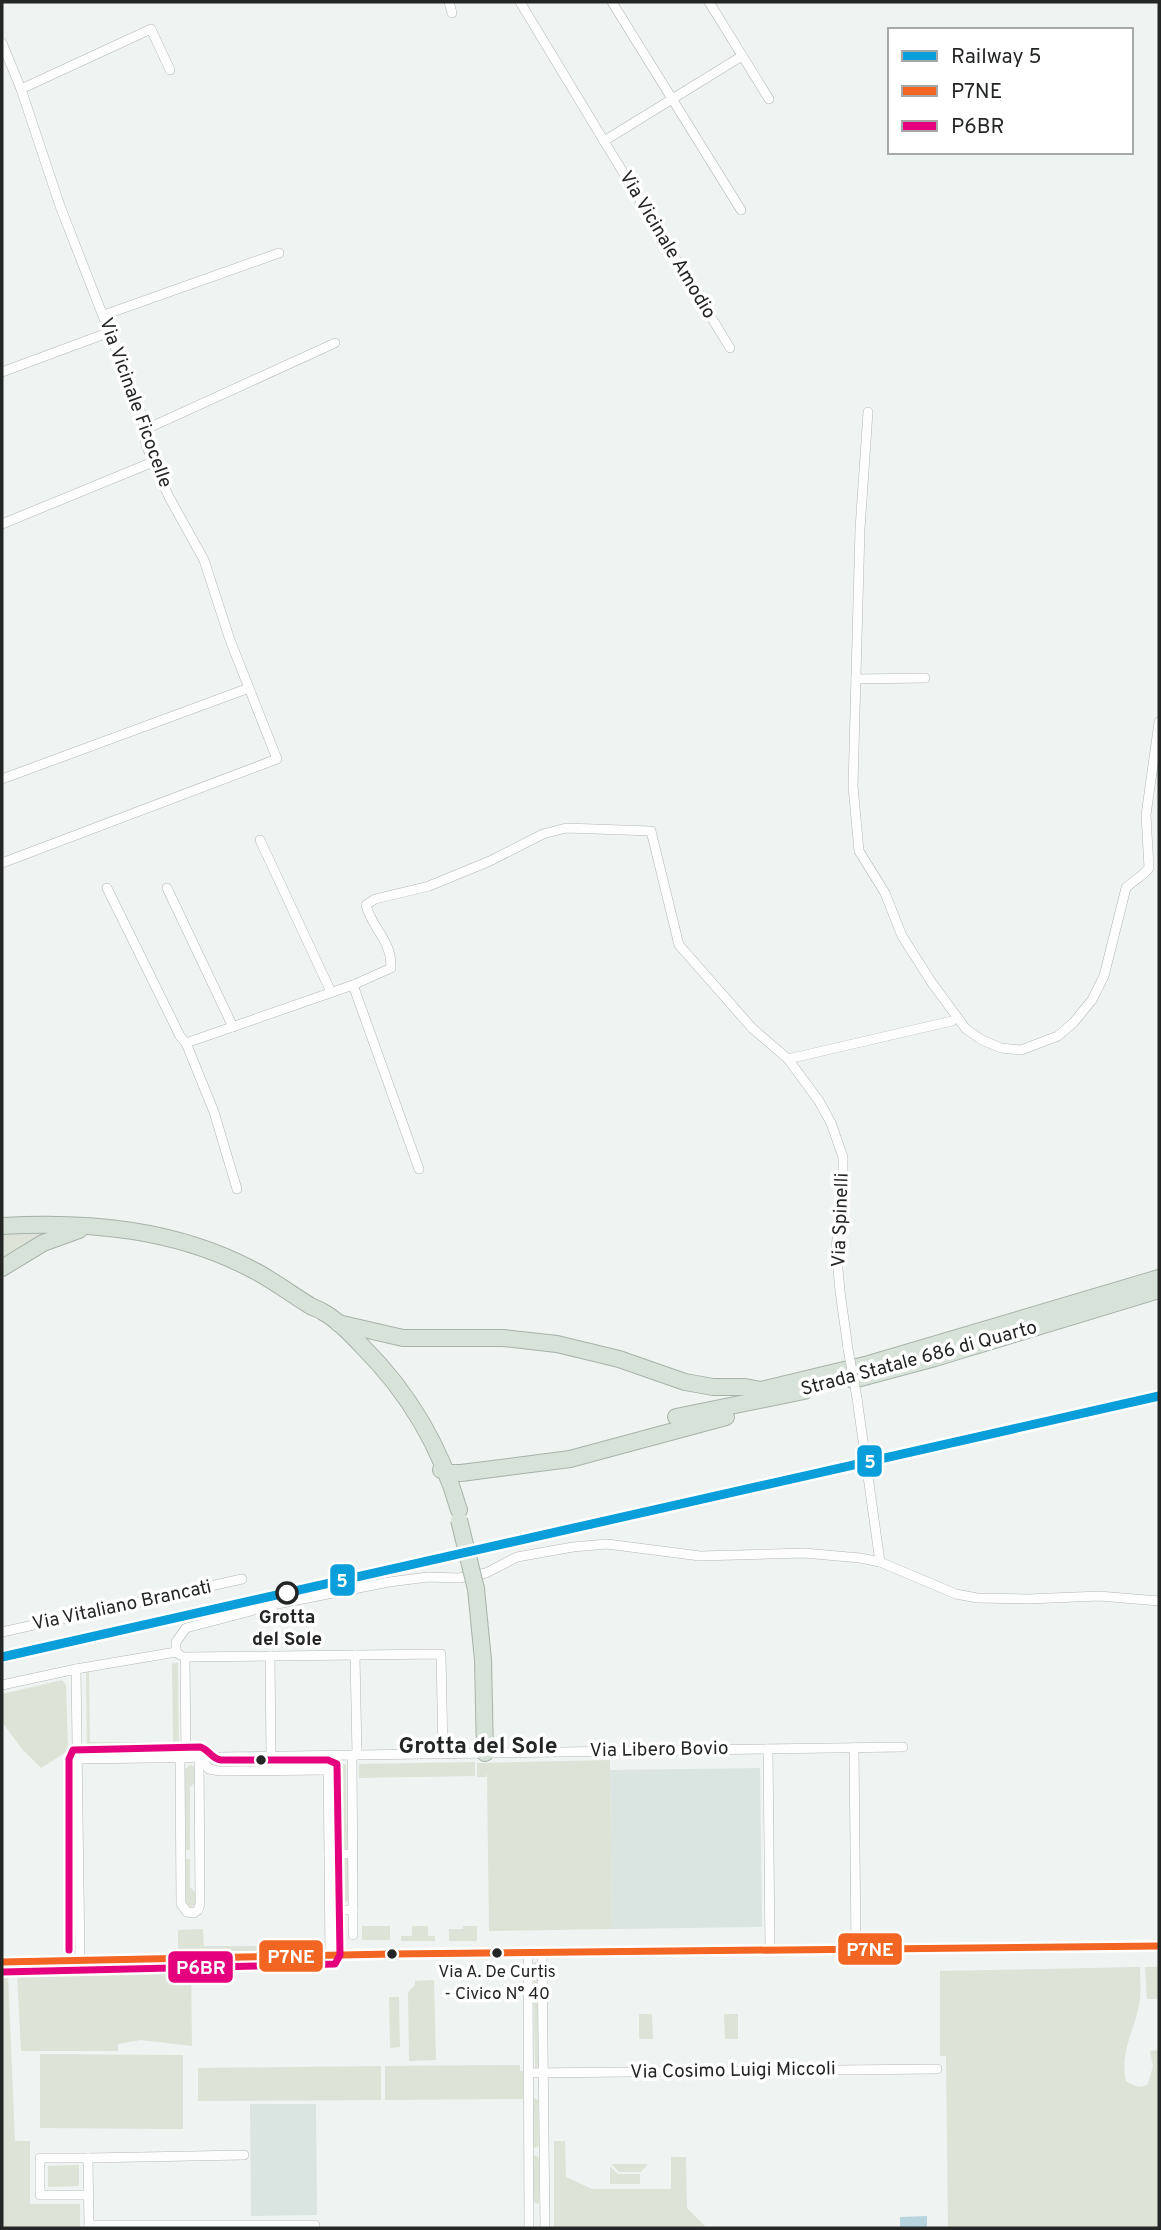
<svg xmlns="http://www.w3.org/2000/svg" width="1161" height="2230" font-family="Overpass,sans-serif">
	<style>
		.built { fill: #dae5e2 }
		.green { fill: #dde3d7 }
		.water { fill: #b7d4df }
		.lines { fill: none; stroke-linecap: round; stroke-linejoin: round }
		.street-casing { stroke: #b4b8b7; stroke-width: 10 }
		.highway-casing { stroke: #a6b3a9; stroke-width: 18 }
		.street { stroke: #fdfdfd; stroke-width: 9 }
		.highway { stroke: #d7e2d9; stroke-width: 16 }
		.street-bridge-casing { stroke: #b4b8b7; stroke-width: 10; stroke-linecap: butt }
		.highway-bridge-casing { stroke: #a6b3a9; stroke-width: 18; stroke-linecap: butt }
		.street-bridge { stroke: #fdfdfd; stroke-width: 9 }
		.highway-bridge { stroke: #d7e2d9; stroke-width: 16 }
		.bus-1-casing { stroke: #fff; stroke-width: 12 }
		.bus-2-casing { stroke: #fff; stroke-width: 12 }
		.bus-1 { stroke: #f26522; stroke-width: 7 }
		.bus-2 { stroke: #e5007d; stroke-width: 7 }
		.rail-1-casing { stroke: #fff; stroke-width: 14 }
		.rail-1 { stroke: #0a9eda; stroke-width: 9 }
		.stop-dot { fill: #fff; stroke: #232625; stroke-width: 3.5 }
		.bus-dot { fill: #232625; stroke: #fff; stroke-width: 2.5 }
		.labels { text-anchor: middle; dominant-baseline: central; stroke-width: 7; stroke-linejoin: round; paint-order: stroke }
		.bus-label { font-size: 17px; fill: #232625; stroke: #fff }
		.street-label { font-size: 19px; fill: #232625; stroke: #fff }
		.stop-label { font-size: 19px; font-weight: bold; fill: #232625; stroke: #fff }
		.quarter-label { font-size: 23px; font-weight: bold; fill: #232625; stroke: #fff }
		.line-badge { stroke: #fff; stroke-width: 2.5 }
		.badge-label { font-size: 19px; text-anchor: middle; font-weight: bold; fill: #fff }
	</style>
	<rect width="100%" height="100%" fill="#eff3f2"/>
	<g class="built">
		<polygon points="760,1768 762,1927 612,1929 610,1770"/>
		<polygon points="250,2104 316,2104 317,2215 251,2216"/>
	</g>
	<g class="green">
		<polygon points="2,1232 50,1232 2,1262"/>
		<polygon points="172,1663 178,1663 179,1747 87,1747 86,1671 89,1671 90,1742 173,1742"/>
		<polygon points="62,1680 66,1685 68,1751 41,1768 22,1749 2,1722 2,1694"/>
		<polygon points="610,1760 612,1929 489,1931 487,1773 486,1777 477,1777 477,1763"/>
		<polygon points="339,1762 346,1765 347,1850 342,1850 341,1784 336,1779 336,1765"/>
		<polygon points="475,1762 475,1776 359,1778 359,1764"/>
		<polygon points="190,1765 195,1767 196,1782 190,1787 190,1850 186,1850 185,1769"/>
		<polygon points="342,1858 348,1858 348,1900 343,1904 338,1900 338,1893 342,1893"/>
		<polygon points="186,1859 190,1859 190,1887 197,1894 197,1904 191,1907 186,1904"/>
		<polygon points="390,1926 390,1940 362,1940 362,1926"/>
		<polygon points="412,1926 428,1926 428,1936 435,1936 435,1941 401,1941 401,1936 412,1936"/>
		<polygon points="463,1926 477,1926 477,1941 449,1941 449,1929 463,1929"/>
		<polygon points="203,1929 204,1946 261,1946 261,1951 178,1951 178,1930"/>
		<polygon points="535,1962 537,1963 538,2066 535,2069 533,1963"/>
		<path d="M1140,1967C1140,1978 1141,1989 1140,2000C1136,2028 1119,2052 1126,2081C1134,2086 1140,2089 1148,2084L1153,2066L1150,2051L1159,2050V2228H948L946,2056H940V1971Z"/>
		<polygon points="1145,1967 1159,1967 1159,1999 1147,1999"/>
		<polygon points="191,1968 192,2046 141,2040 118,2044 118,2051 21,2051 17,1973 55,1972 56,1969"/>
		<polygon points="2,1975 8,1975 15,2141 30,2141 30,2204 80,2204 80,2228 2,2228"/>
		<polygon points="434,1980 436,2060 409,2061 408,1992 415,1985 415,1981"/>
		<polygon points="389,1997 399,1997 400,2047 390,2048"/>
		<polygon points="639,2014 652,2014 653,2039 639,2039"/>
		<polygon points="724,2014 738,2014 738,2039 725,2039"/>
		<polygon points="40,2054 183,2055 183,2129 40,2128"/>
		<polygon points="520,2065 520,2071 523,2071 523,2099 385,2100 385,2066"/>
		<polygon points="381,2066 381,2100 198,2101 198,2068"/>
		<polygon points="534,2098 538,2100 539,2146 535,2148 533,2145"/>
		<polygon points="554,2141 565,2141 566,2177 592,2189 671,2189 671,2157 686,2157 687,2208 707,2228 554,2228"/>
		<polygon points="535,2155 539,2158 539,2203 537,2204 533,2201 533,2158"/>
		<polygon points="611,2164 648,2164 641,2172 619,2172"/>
		<polygon points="79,2165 79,2186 48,2187 48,2166"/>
		<polygon points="610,2166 618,2174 640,2174 640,2184 610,2184"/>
	</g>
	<polygon class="water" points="927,2216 927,2227 900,2228 900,2217"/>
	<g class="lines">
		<g class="street-casing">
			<g id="street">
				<polyline points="449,2 452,13"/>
				<polyline points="520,2 604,141 742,56"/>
				<polyline points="612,2 741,210"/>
				<polyline points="709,2 769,99"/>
				<polyline points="2,43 21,89 60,206 142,416 146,445 169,497 204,560 230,640 277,759 2,863"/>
				<polyline points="21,89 151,29 170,70"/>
				<polyline points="604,141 730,348"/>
				<polyline points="104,315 279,253"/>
				<polyline points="2,372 110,332"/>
				<path d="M868,412L860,529L853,786L859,851L885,893L902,936L932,983L966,1029L982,1040L1001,1048L1021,1050L1058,1036L1074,1022L1092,1000L1104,976L1126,888C1134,880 1143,876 1149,868L1146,815L1159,722"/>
				<polyline points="144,430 335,343"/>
				<polyline points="2,524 153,462"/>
				<polyline points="856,679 925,678"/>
				<polyline points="2,779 249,688"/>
				<polyline points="260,840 331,992"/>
				<polyline points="107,888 180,1036 186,1043 214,1112 237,1189"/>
				<polyline points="167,888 233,1027"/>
				<polyline points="353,985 419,1169"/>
				<path d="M186,1043L353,985L391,968C392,940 372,929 366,905L375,899L429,886L490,861L543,834L566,828L651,831L679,945L752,1028L788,1059L819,1101L831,1123L843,1157V1184L836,1248L840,1291L848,1349"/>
				<polyline points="788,1059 952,1021"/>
				<polyline points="857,1398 880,1562"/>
				<polyline points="2,1632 242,1579"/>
				<polyline points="176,1652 176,1642 186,1628 277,1604 389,1582 428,1577 459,1578 486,1573 517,1557 573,1547 607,1544 700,1556 804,1553 860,1558 880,1562 956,1594 977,1598 1028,1599 1099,1596 1159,1601"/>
				<polyline points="355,1655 357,1755"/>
				<polyline points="270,1656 271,1756"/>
				<polyline points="76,1669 80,1960"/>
				<polyline points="2,1685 76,1669 176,1652 180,1655"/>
				<polyline points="854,1748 856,1949"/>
				<polyline points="768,1749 770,1950"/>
				<polyline points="328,1755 330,1955"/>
				<polyline points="199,1757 209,1769 220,1771 328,1770"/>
				<polyline points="180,1758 181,1904 187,1912 194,1913 198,1910 200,1904 199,1757"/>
				<polyline points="186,1758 185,1657 441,1654 443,1753"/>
				<polyline points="79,1759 903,1747"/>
				<polyline points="329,1854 353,1854"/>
				<polyline points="330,1910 353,1910 352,1755"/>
				<polyline points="353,1910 353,1935"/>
				<polyline points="528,1953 529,2228"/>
				<polyline points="542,1953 545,2228"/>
				<polyline points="2,1962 392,1954 1159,1946"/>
				<polyline points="529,2073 937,2069"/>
				<polyline points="88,2158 244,2155"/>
				<polyline points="89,2195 40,2195 40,2158 88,2158 89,2228"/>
				<polyline points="89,2225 315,2225"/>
			</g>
		</g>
		<g class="highway-casing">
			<g id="highway">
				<path d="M2,1226C89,1221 177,1229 255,1271C274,1281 291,1294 309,1305C313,1308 319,1309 323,1312C338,1320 352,1335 363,1347C409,1393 441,1448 459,1510"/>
				<polyline points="2,1268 43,1243 79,1230"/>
				<polyline points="338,1323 403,1338 503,1338 557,1344 619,1359 685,1382 713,1387 745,1387 761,1390 869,1364 1159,1278"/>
				<polyline points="853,1380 935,1358 1159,1290"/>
				<polyline points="676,1417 804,1391"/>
				<polyline points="441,1470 448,1473 461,1473 570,1459 726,1417"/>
				<polyline points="476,1589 483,1660 485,1753"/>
			</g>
		</g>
		<use href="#street" class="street"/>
		<use href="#highway" class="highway"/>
		<g class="street-bridge-casing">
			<polyline id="street-bridge" points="848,1349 857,1398"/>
		</g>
		<g class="highway-bridge-casing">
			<polyline id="highway-bridge" points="459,1520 476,1589"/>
		</g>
		<use href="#street-bridge" class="street-bridge"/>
		<use href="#highway-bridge" class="highway-bridge"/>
		<g class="bus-1-casing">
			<polyline id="bus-1" points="2,1962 392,1954 1159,1946"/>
		</g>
		<g class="bus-2-casing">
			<path id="bus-2" d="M2,1972L335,1964L340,1955L337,1764L328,1760H221C211,1759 209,1749 200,1747L73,1750L69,1759V1950"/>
		</g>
		<use href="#bus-1" class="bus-1"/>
		<use href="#bus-2" class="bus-2"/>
		<g class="rail-1-casing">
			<polyline id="rail-1" points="2,1657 1159,1396"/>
		</g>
		<use href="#rail-1" class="rail-1"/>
	</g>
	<circle class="stop-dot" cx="287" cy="1593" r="10"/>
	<g class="bus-dot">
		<circle cx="261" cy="1760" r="6"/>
		<circle cx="497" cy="1953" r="6"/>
		<circle cx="392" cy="1954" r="6"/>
	</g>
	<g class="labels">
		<g class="bus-label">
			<text x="497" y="1973">Via A. De Curtis<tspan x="497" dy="22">- Civico N° 40</tspan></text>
		</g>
		<g class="street-label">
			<text transform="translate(667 245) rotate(59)">Via Vicinale Amodio</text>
			<text transform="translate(135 403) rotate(70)">Via Vicinale Ficocelle</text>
			<text transform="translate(841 1220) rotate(-88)">Via Spinelli</text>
			<text transform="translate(919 1359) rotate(-15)">Strada Statale 686 di Quarto</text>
			<text transform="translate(122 1606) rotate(-12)">Via Vitaliano Brancati</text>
			<text transform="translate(659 1750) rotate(-1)">Via Libero Bovio</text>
			<text transform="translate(733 2071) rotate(-1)">Via Cosimo Luigi Miccoli</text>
		</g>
		<g class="stop-label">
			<text x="287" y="1618">Grotta<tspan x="287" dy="22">del Sole</tspan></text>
		</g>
		<g class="quarter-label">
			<text x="478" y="1747">Grotta del Sole</text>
		</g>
	</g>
	<g class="line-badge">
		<rect x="856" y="1444" width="27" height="34" rx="7" fill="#0a9eda"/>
		<rect x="329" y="1563" width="27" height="34" rx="7" fill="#0a9eda"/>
		<rect x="837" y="1932" width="66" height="34" rx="7" fill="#f26522"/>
		<rect x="258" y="1939" width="66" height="34" rx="7" fill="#f26522"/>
		<rect x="167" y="1950" width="67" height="34" rx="7" fill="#e5007d"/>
	</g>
	<g class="badge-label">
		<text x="870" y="1468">5</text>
		<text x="342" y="1587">5</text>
		<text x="870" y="1956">P7NE</text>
		<text x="291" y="1963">P7NE</text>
		<text x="201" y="1974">P6BR</text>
	</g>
	<rect width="1161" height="2230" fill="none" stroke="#232625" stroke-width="7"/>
	<rect x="888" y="28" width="245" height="126" fill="#ffffff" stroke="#a7a8a8" stroke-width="2"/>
	<rect x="902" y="51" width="35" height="10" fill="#0a9eda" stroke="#a7a8a8" stroke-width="2"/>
	<text x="951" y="63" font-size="21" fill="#232625">Railway 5</text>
	<rect x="902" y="86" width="35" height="10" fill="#f26522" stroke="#a7a8a8" stroke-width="2"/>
	<text x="951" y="98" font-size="21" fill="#232625">P7NE</text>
	<rect x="902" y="121" width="35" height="10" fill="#e5007d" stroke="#a7a8a8" stroke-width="2"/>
	<text x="951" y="133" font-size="21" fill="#232625">P6BR</text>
</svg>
